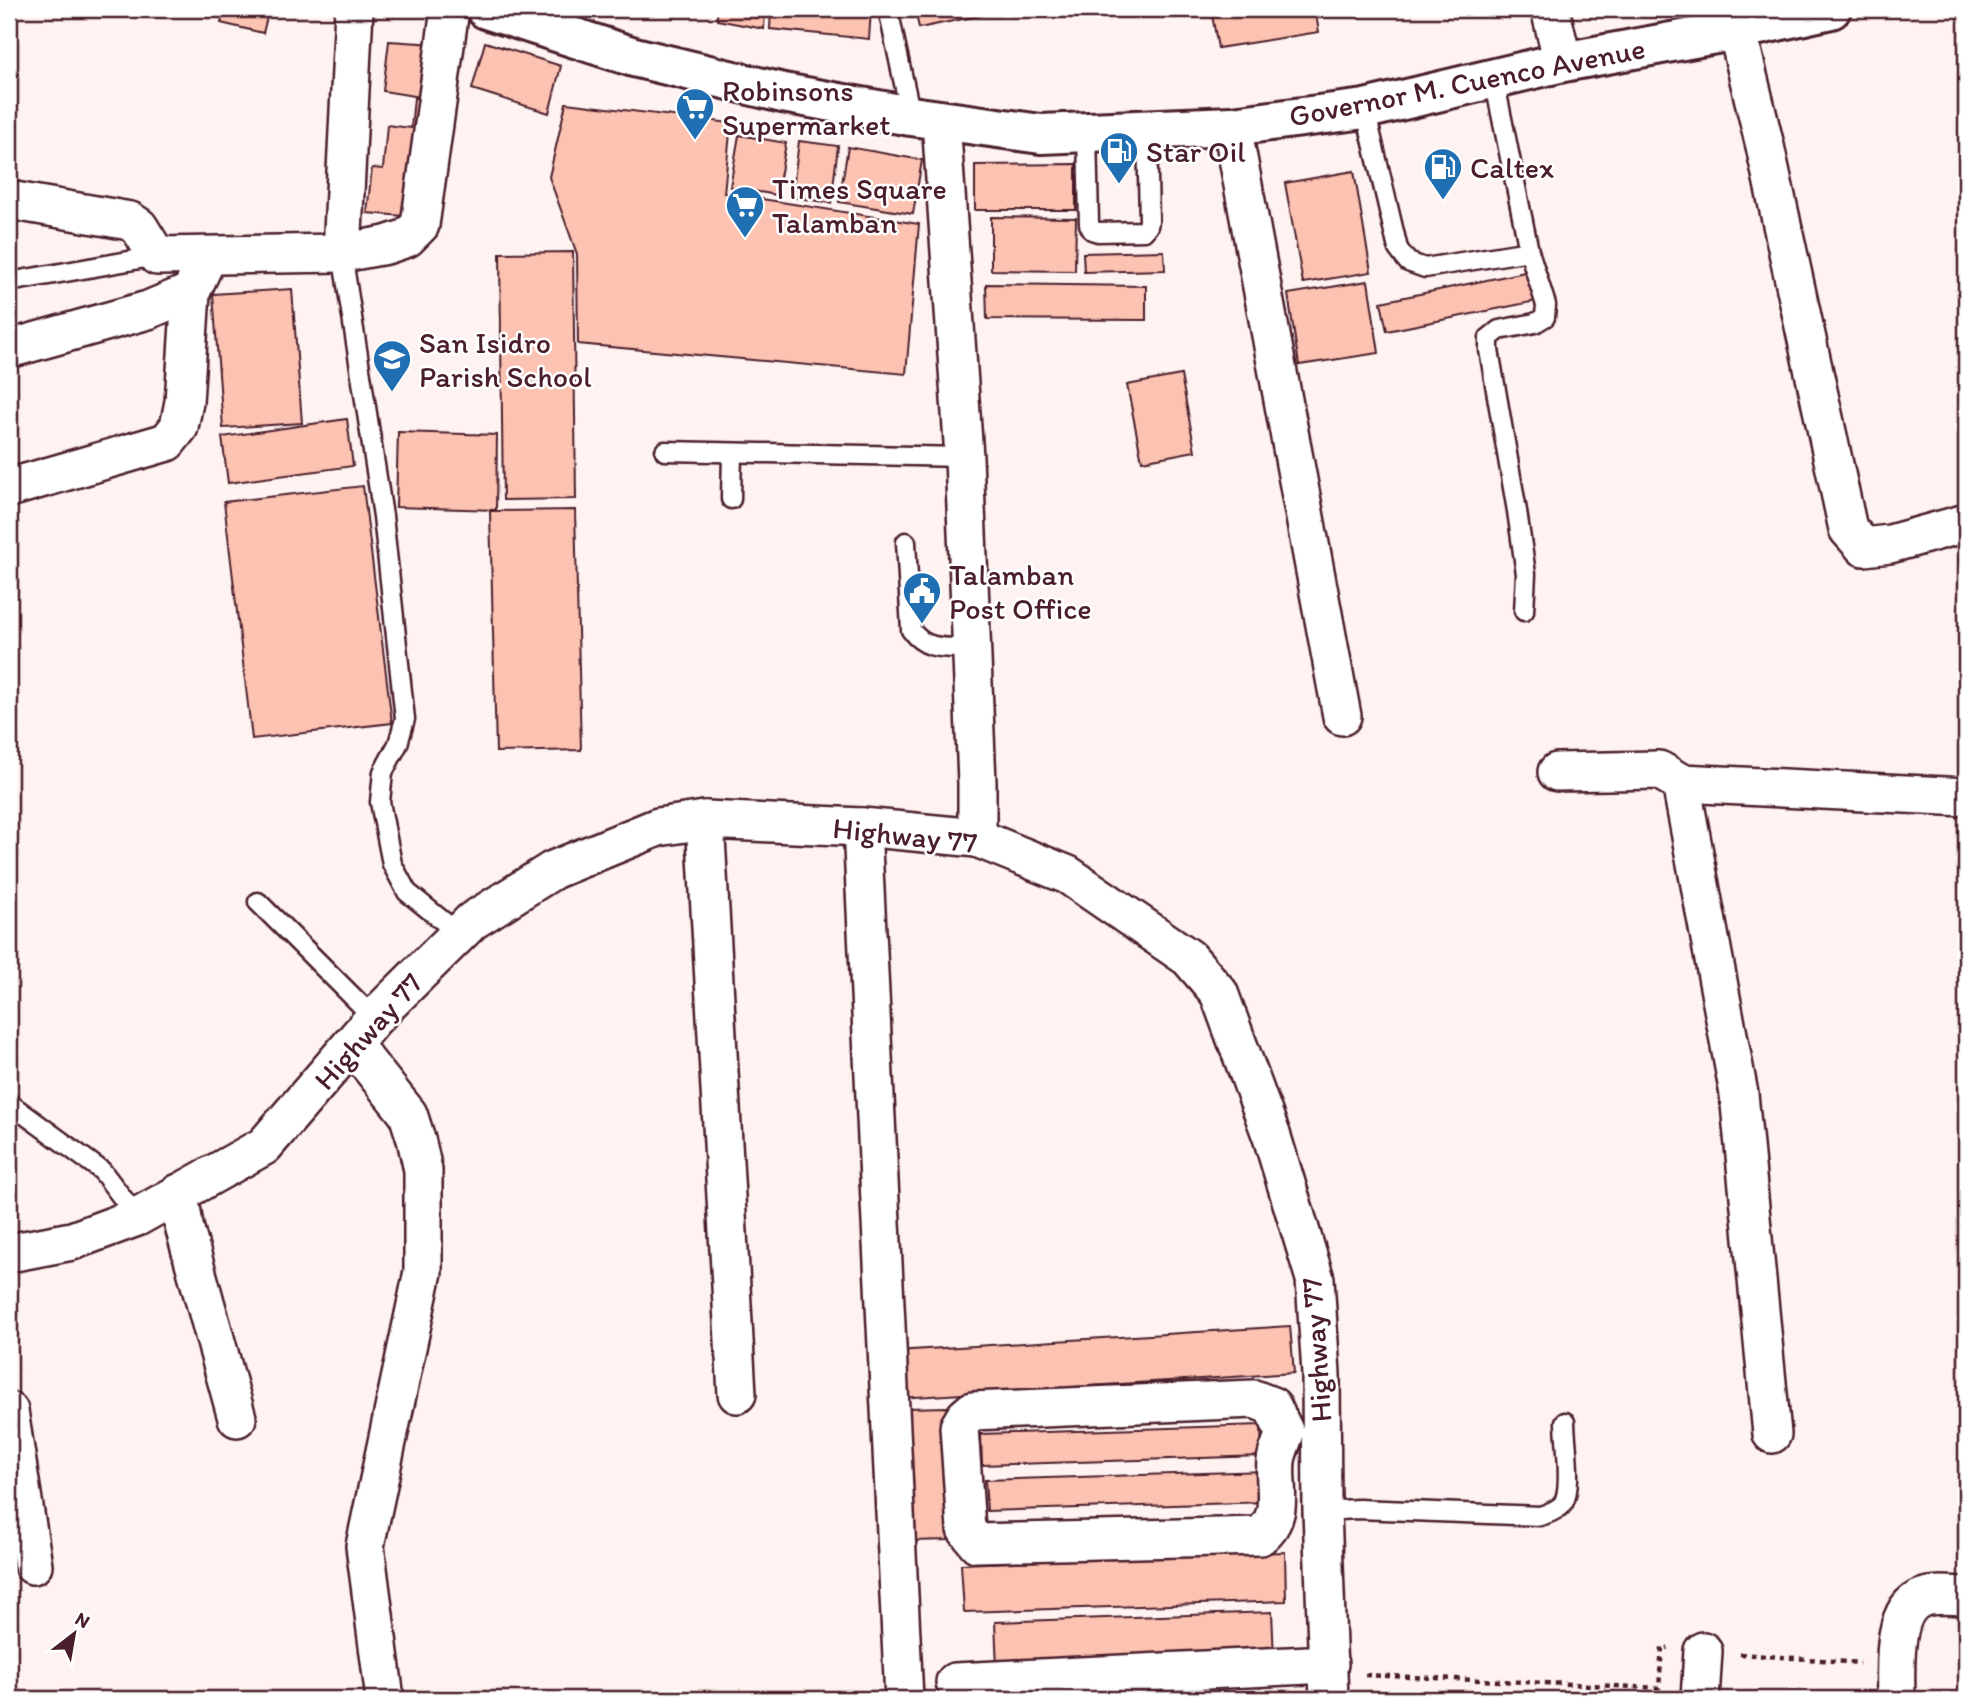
<svg xmlns="http://www.w3.org/2000/svg" width="1975" height="1708" font-family="Itim,sans-serif">
	<style>
		.building { fill: #fcc3b2; stroke: #4a1f2b; stroke-width: 2 }
		.lines { fill: none; stroke-linecap: round; stroke-linejoin: round }
		.lane-casing { stroke: #4a1f2b; stroke-width: 23 }
		.street-casing { stroke: #4a1f2b; stroke-width: 42 }
		.secondary-casing { stroke: #4a1f2b; stroke-width: 44 }
		.path { stroke: #4a1f2b; stroke-width: 4.5; stroke-dasharray: 5 5; stroke-linecap: butt }
		.lane { stroke: #fff; stroke-width: 18 }
		.street { stroke: #fff; stroke-width: 37 }
		.secondary { stroke: #fff; stroke-width: 38 }
		.labels { text-anchor: middle; dominant-baseline: central; stroke-width: 5; stroke-linejoin: round; paint-order: stroke }
		.street-label { font-size: 30px; fill: #4a1f2b; stroke: #fff }
		.poi-label { font-size: 30px; fill: #4a1f2b; stroke: #fff; text-anchor: start }
	</style>
	<rect width="100%" height="100%" fill="#fef3f0"/>
	<filter id="ink" filterUnits="userSpaceOnUse"><feTurbulence type="fractalNoise" baseFrequency=".0143" numOctaves="2"/><feDisplacementMap in="SourceGraphic" scale="14" xChannelSelector="R" yChannelSelector="G"/><feConvolveMatrix kernelMatrix="1 2 1 2 8 2 1 2 1" color-interpolation-filters="sRGB"/></filter>
	<g filter="url(#ink)">
		<g class="building">
			<polygon points="225,9 269,9 263,33 221,23"/>
			<polygon points="717,9 765,9 764,29 717,20"/>
			<polygon points="771,9 871,9 869,39 770,29"/>
			<polygon points="915,9 1012,9 919,28"/>
			<polygon points="1211,9 1315,9 1319,32 1218,48"/>
			<polygon points="389,41 435,44 427,98 383,91"/>
			<polygon points="485,42 561,66 549,113 472,89"/>
			<polygon points="414,98 428,99 417,217 367,213 372,168 383,169 387,125 411,128"/>
			<polygon points="566,103 731,123 724,193 919,224 906,374 578,344 577,254 549,177"/>
			<polygon points="739,135 786,143 777,195 730,187"/>
			<polygon points="799,141 838,146 831,203 792,197"/>
			<polygon points="848,147 922,160 913,214 839,202"/>
			<polygon points="1076,164 1076,210 975,210 975,165"/>
			<polygon points="1354,171 1371,272 1303,283 1285,183"/>
			<polygon points="991,217 1076,218 1075,271 991,270"/>
			<polygon points="1164,251 1165,270 1084,272 1083,253"/>
			<polygon points="573,252 576,499 503,500 500,253"/>
			<polygon points="1530,271 1536,301 1387,331 1381,302"/>
			<polygon points="1368,281 1379,353 1299,365 1288,294"/>
			<polygon points="986,284 1146,286 1146,320 987,319"/>
			<polygon points="292,289 302,423 223,428 213,294"/>
			<polygon points="1181,375 1195,451 1142,461 1127,385"/>
			<polygon points="347,419 353,466 228,483 222,437"/>
			<polygon points="398,432 497,435 496,510 396,507"/>
			<polygon points="363,486 392,723 252,739 224,502"/>
			<polygon points="575,510 581,750 496,752 490,511"/>
			<polygon points="1290,1326 1294,1373 899,1398 896,1351"/>
			<polygon points="947,1407 951,1540 911,1541 906,1408"/>
			<polygon points="1261,1425 1262,1456 982,1465 981,1434"/>
			<polygon points="1266,1471 1267,1502 987,1511 985,1480"/>
			<polygon points="1285,1552 1286,1601 964,1612 961,1564"/>
			<polygon points="1272,1612 1274,1658 997,1667 995,1622"/>
		</g>
		<g class="lines">
			<g class="lane-casing">
				<g id="lane">
					<polyline points="888,9 911,116"/>
					<polyline points="1494,79 1529,251 1546,305 1545,317 1535,323 1499,330 1489,338 1489,350 1517,511 1526,574 1524,611"/>
					<polyline points="1365,109 1398,249 1408,262 1425,268 1529,251"/>
					<polyline points="1087,132 1089,224 1092,230 1098,232 1144,231 1148,226 1149,221 1147,130"/>
					<polyline points="342,253 383,516 405,719 398,744 383,772 380,802 392,864 407,892 459,934"/>
					<polyline points="9,282 157,256"/>
					<polyline points="665,451 964,457"/>
					<polyline points="731,499 732,453"/>
					<path d="M906,542L911,630C926,652 948,647 972,648"/>
					<polyline points="258,902 374,1018"/>
					<polyline points="9,1103 102,1171 137,1217"/>
					<path d="M1322,1511L1358,1509L1540,1516C1547,1514 1555,1511 1561,1506C1574,1493 1565,1441 1565,1422"/>
				</g>
			</g>
			<g class="street-casing">
				<g id="street">
					<polyline points="1550,9 1563,62"/>
					<polyline points="1737,30 1765,146 1848,529 1864,547 1890,544 1966,523"/>
					<polyline points="941,120 964,457 977,783 977,838"/>
					<polyline points="1232,126 1342,716"/>
					<polyline points="9,200 130,221 139,227 157,256 342,253 386,245 407,238 420,225 450,9"/>
					<polyline points="342,253 354,9"/>
					<polyline points="9,349 148,310 191,292"/>
					<polyline points="9,488 167,442 179,427 184,402 191,292 208,256"/>
					<polyline points="1557,772 1659,770 1681,783 1966,797"/>
					<polyline points="1681,783 1739,1094 1772,1434"/>
					<polyline points="705,820 737,1394"/>
					<polyline points="862,827 904,1699"/>
					<polyline points="352,1044 408,1114 416,1139 423,1170 423,1272 365,1546 385,1699"/>
					<polyline points="179,1193 184,1226 237,1418"/>
					<polyline points="9,1253 72,1241 137,1217 264,1146 374,1018 472,921 553,870 658,827 705,820 862,827 977,838 1068,875 1189,958 1219,993 1272,1137 1315,1279 1321,1374 1322,1511 1329,1699"/>
					<path d="M1254,1399L1272,1406L1285,1433C1282,1442 1277,1452 1276,1461C1273,1489 1286,1515 1260,1536L977,1543L966,1529L959,1427L965,1417L972,1411Z"/>
					<polyline points="9,1411 33,1565"/>
					<polyline points="955,1682 1329,1664"/>
					<polyline points="1700,1699 1703,1651"/>
					<path d="M1896,1699C1896,1672 1890,1609 1922,1598C1935,1593 1953,1596 1966,1596"/>
				</g>
			</g>
			<g class="secondary-casing">
				<polyline id="secondary" points="486,9 634,57 783,93 911,116 1041,134 1232,126 1365,109 1563,62 1737,30 1831,9"/>
			</g>
			<g class="path">
				<polyline points="1740,1654 1860,1663"/>
				<polyline points="1365,1675 1659,1688 1662,1647 1668,1648"/>
			</g>
			<use href="#lane" class="lane"/>
			<use href="#street" class="street"/>
			<use href="#secondary" class="secondary"/>
		</g>
	</g>
	<defs>
		<g id="supermarket-pin" transform="scale(2.0125)"><path d="M0 17L-7.5 6A9.5 9.5 0 1 1 7.5 6Z" fill="#1f6fb2" stroke="#fff"/><path d="M-6-5.5h2.5l.6 2H6L4.5 2H-2.5L-4.4-4H-6ZM-1.5 3.2a1.3 1.3 0 1 0 .1 0ZM3 3.2a1.3 1.3 0 1 0 .1 0Z" fill="#fff"/></g>
		<g id="fuel-pin" transform="scale(2.0125)"><path d="M0 17L-7.5 6A9.5 9.5 0 1 1 7.5 6Z" fill="#1f6fb2" stroke="#fff"/><path d="M-5.5-6h7V0h2V4h1.3V-2.5L3-4.5l.8-.8L6-3V5H2.5V1h-1V6h-7ZM-4.2-4.7v3.2H.2V-4.7Z" fill="#fff"/></g>
		<g id="school-pin" transform="scale(2.0125)"><path d="M0 17L-7.5 6A9.5 9.5 0 1 1 7.5 6Z" fill="#1f6fb2" stroke="#fff"/><path d="M0-5L7-2L0 1L-7-2ZM-4 1L0 2.5L4 1V4Q0 6-4 4Z" fill="#fff"/></g>
		<g id="civic-pin" transform="scale(2.0125)"><path d="M0 17L-7.5 6A9.5 9.5 0 1 1 7.5 6Z" fill="#1f6fb2" stroke="#fff"/><path d="M-.6-6.5H3V-4.5H.6V-3L4-1V1h2V6H-6V1h2V-1L-.6-3ZM-1.2 2.5V6h2.4V2.5Z" fill="#fff"/></g>
	</defs>
	<g fill-rule="evenodd">
		<use href="#supermarket-pin" x="695" y="107"/>
		<use href="#fuel-pin" x="1119" y="151"/>
		<use href="#fuel-pin" x="1443" y="167"/>
		<use href="#supermarket-pin" x="745" y="205"/>
		<use href="#school-pin" x="392" y="359"/>
		<use href="#civic-pin" x="922" y="591"/>
	</g>
	<g class="labels">
		<g class="street-label">
			<text transform="translate(1467 82) rotate(-11)">Governor M. Cuenco Avenue</text>
			<text transform="translate(905 835) rotate(6)">Highway 77</text>
			<text transform="translate(368 1031) rotate(-48)">Highway 77</text>
			<text transform="translate(1316 1350) rotate(-94)">Highway 77</text>
		</g>
		<g class="poi-label">
			<text x="722" y="90">Robinsons<tspan x="722" dy="34">Supermarket</tspan></text>
			<text x="1146" y="151">Star Oil</text>
			<text x="1470" y="167">Caltex</text>
			<text x="772" y="188">Times Square<tspan x="772" dy="34">Talamban</tspan></text>
			<text x="419" y="342">San Isidro<tspan x="419" dy="34">Parish School</tspan></text>
			<text x="949" y="574">Talamban<tspan x="949" dy="34">Post Office</tspan></text>
		</g>
	</g>
	<rect width="1975" height="1708" fill="none" stroke="#fff" stroke-width="35"/>
	<rect x="18" y="18" width="1940" height="1673" fill="none" stroke="#4a1f2b" stroke-width="2.5" filter="url(#ink)"/>
	<g transform="translate(74 1634) rotate(31)" stroke="#ffffff" stroke-width="5" paint-order="stroke">
	<path d="M0-5L12 26L0 18L-12 26Z" fill="#4a1f2b"/>
	<text y="-10" font-size="19" font-weight="bold" text-anchor="middle" fill="#4a1f2b">N</text>
	</g>
</svg>
